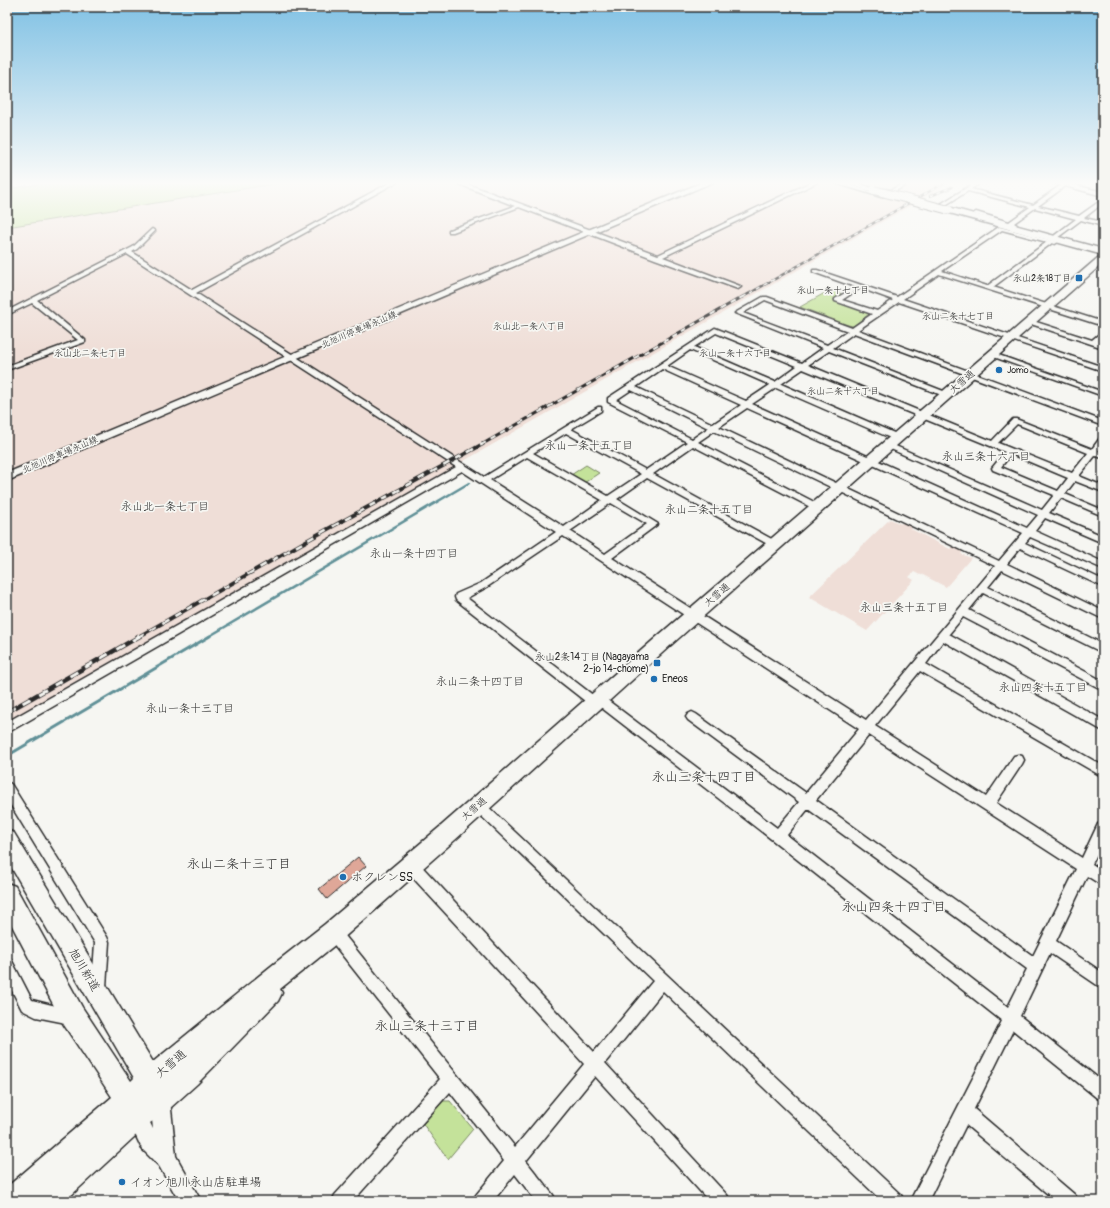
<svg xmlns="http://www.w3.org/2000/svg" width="1110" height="1208" font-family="Pangolin,'Klee One',sans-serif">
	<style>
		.built { fill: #efded7 }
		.green { fill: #c4e29a; stroke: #788662 }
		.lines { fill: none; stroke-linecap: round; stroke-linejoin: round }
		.stream-far1 { stroke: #609097; stroke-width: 2.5 }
		.stream { stroke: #609097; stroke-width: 3 }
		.building { fill: #dfa798; stroke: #2b2b2b }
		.minor-casing { stroke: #2b2b2b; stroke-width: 3 }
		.tertiary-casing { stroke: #2b2b2b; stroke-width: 3 }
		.secondary-casing { stroke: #2b2b2b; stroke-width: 3 }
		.primary-casing { stroke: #2b2b2b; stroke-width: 3 }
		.trunk-casing { stroke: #2b2b2b; stroke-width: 3 }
		.minor { fill: #f6f6f2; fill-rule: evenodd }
		.tertiary { fill: #f6f6f2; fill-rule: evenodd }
		.secondary { fill: #f6f6f2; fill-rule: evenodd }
		.primary { fill: #f6f6f2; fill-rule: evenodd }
		.trunk { fill: #f6f6f2; fill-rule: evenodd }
		.rail-far3-casing { stroke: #2b2b2b; stroke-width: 2.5 }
		.rail-far2-casing { stroke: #2b2b2b; stroke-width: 3 }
		.rail-far1-casing { stroke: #2b2b2b; stroke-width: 4 }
		.rail-casing { stroke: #2b2b2b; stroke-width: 4.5 }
		.rail-far3 { stroke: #f6f6f2; stroke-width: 1.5; stroke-dasharray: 4; stroke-linecap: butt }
		.rail-far2 { stroke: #f6f6f2; stroke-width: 2; stroke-dasharray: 5.5; stroke-linecap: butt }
		.rail-far1 { stroke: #f6f6f2; stroke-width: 2.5; stroke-dasharray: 7; stroke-linecap: butt }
		.rail { stroke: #f6f6f2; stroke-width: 3; stroke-dasharray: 9; stroke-linecap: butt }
		.primary-bridge-casing { stroke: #2b2b2b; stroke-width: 10; stroke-linecap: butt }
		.primary-bridge { stroke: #f6f6f2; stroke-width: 8 }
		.poi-dot { fill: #1f6fb2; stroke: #f6f6f2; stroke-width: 1.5 }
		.labels { text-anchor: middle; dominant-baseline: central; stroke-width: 3.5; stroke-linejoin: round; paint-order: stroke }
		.far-poi-label { font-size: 9px; fill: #2b2b2b; stroke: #f6f6f2; text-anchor: end }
		.far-neighbourhood-label { font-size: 9px; fill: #2b2b2b; stroke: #f6f6f2 }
		.far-street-label { font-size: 9px; fill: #2b2b2b; stroke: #f6f6f2 }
		.street-label { font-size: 10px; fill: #2b2b2b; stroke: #f6f6f2 }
		.poi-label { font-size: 10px; fill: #2b2b2b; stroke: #f6f6f2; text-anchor: end }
		.neighbourhood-label { font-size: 11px; fill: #2b2b2b; stroke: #f6f6f2 }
		.near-poi-label { font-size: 12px; fill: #2b2b2b; stroke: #f6f6f2; text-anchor: start }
		.near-street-label { font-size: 12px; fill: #2b2b2b; stroke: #f6f6f2 }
		.near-neighbourhood-label { font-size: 13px; fill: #2b2b2b; stroke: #f6f6f2 }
	</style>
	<rect width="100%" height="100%" fill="#f6f6f2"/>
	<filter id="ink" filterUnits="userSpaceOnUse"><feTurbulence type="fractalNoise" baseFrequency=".025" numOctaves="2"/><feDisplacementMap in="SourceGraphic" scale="8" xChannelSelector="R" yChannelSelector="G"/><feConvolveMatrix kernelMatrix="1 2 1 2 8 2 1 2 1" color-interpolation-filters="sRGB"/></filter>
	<g filter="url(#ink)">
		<g class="built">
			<polygon points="286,182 831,182 902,202 909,197 856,182 952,182 7,722 7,227"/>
			<polygon points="890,519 901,524 903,522 913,527 911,529 950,549 953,546 963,551 961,554 971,558 946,587 921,574 920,575 914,572 909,577 914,580 867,631 809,597"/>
		</g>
		<g class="green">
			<polygon points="52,182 286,182 7,227 7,189"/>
			<polygon points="830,290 842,294 833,300 867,312 869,314 853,326 848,325 800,307"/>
			<polygon points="586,465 599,473 584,483 571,475"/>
			<polygon points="443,1101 450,1101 473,1129 448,1159 423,1124"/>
		</g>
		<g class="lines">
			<polyline class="stream-far1" points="208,637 469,483"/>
			<polyline class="stream" points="7,756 210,636"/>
		</g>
		<polygon class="building" points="358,857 366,866 327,899 319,889"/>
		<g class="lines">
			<g class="minor-casing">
				<g id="minor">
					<path d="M391,182H397L196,293L484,477L598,407H601V411L571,429L646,470L687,442L608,402V398L715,328L802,363L823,348L735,313L763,297H767L852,328L872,314L835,301V299L855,287L813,272V270H817L897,297L999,227L1058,242L1055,244L1052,243L993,287L1103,322V326L939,274L903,299L1103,367V371L899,302L858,330L1103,421V426L854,333L833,348L951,394L947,396H944L829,351L808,365L992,441L1013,419H1016L1092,449L1100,438H1103V445L1098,451L1103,453V458L1095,456L1079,476L1103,486V492L1075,481L1065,494L1103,510V516L1061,498L1049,513L1103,536V543L1045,518L1035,531L1103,562V569L1030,537L1025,543L1103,580V587L1020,548L1007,564L1103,611V619L1002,570L988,587L1103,644V653L983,593L969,610L1103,681V690L963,617L949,634L1103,720V731L943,641L926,664L1103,766V777L920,671L875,726L986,797L1014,756L1018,755L1022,756L1024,760L1022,764L996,803L1082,858L1098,824L1103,822V842L1092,864L1103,871V886L1087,876L1056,941L1103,973V989L1050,953L1020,1016L1103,1082V1100L1097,1098L1013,1030L974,1109L1075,1195L1078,1201H1056L966,1125L928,1201H910L1002,1021L784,849L598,705L594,707L590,705L456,600L455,597L456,594L481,583L556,532L462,471L7,733V722L456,467L127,254L37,300L85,340V342L7,370V366L78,340L32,303L7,315V311L133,247L152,229L155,231L137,249L132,252L192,290ZM1002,230L1047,242L987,286L942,271ZM860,288L893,300L877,311L842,300ZM765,300L848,331L827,345L743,313ZM716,333L797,366L775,382L694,347ZM690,350L770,385L746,401L667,366ZM662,369L741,405L713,424L636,387ZM803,369L1005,452L992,468L993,470L1054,495L1042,510L891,444H888L884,446L1038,515L1027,528L752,404L776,388L895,440H901V436L781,384ZM631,390L708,428L692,439L616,400ZM747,408L1023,533L999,561L719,427ZM1017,424L1088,453L1072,473L998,443ZM714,431L995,566L866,720L612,558L658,524L617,499L647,478L773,547H779L781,545L779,543L653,474L693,446L816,510H822L823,508L822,506L698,442ZM566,433L641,474L608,496L533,453ZM1011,454L1068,478L1058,491L1001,467ZM527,457L602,500L564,527L490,480ZM611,503L647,524L605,554L570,531ZM563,536L859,729L806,793L696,714L692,712L688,714L686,717L688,720L799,802L777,828L602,696L598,694L594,696L467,598L487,587ZM869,735L1076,869L1033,956L816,800ZM808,809L1027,969L1008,1007L787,835Z"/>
					<polygon points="454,182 462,182 658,255 811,182 818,182 663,257 740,286 741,287 738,289 655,259 519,207 453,232 449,232 449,230 515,206"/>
					<polygon points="832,182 841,182 885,196 881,197"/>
					<polygon points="905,182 911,182 892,193 878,189 880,188 891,190"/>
					<polygon points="976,182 982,182 971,189 1033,205 1065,182 1071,182 1038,206 1079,216 1103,199 1103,203 1084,218 1103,222 1103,226 1081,220 1057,238 1054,236 1055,235 1076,219 1035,208 1014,223 1017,225 1016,226 973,214 976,212 1009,222 1030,207 968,191 944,206 939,205"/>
					<polygon points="1030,320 1092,340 1103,331 1103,337 1098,342 1103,344 1103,348 1028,323 1027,322"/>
					<polygon points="993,353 1103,392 1103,396 991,356 991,354"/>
					<polygon points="7,782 11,784 107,937 109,942 106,987 104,992 99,994 94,992 92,987 95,943 7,799"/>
					<polygon points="478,799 482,801 901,1195 904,1201 882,1201 663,991 605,1063 727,1195 730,1201 709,1201 595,1076 526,1161 553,1195 556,1201 536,1201 515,1174 493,1201 473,1201 476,1195 504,1161 450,1092 353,1201 332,1201 335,1195 440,1079 328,937 326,932 328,927 333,925 338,927 515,1147 584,1064 405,869 403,864 405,859 410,858 415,859 594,1052 653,981 474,809 472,805 474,801"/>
					<polygon points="7,959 12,961 32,1000 76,1011 79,1016 76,1021 71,1024 36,1017 22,1010 7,981"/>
				</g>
			</g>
			<g class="tertiary-casing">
				<polygon id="tertiary" points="160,1090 167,1093 170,1100 176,1156 201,1201 179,1201 159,1166 142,1149 127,1117 130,1110 137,1107 144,1110 153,1129 150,1100 153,1093"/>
			</g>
			<g class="secondary-casing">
				<g id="secondary">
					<polygon points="703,182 713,182 7,481 7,473"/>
					<polygon points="1050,182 1063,182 1103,192 1103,196"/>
				</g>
			</g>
			<g class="primary-casing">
				<g id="primary">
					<polygon points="842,182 855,182 878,190 874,192"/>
					<polygon points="946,208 952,208 1103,249 1103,255 946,212"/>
				</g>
			</g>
			<g class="trunk-casing">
				<polygon id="trunk" points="1103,255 1103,263 671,645 455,840 341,940 280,989 282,993 278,1001 197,1084 169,1109 146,1126 65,1201 7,1201 7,1187 112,1097 64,1025 7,916 7,883 15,886 82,1007 131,1081 134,1078 7,860 7,830 14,833 153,1062 270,967 325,924 441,826 659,635 1100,256"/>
			</g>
			<use href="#minor" class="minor"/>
			<use href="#tertiary" class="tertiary"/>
			<use href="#secondary" class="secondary"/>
			<use href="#primary" class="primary"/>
			<use href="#trunk" class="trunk"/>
			<g class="rail-far3-casing">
				<g id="rail-far3">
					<polyline points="930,196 952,187"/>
					<polyline points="743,297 946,182"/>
				</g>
			</g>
			<g class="rail-far2-casing">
				<polyline id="rail-far2" points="481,445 744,296"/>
			</g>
			<g class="rail-far1-casing">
				<polyline id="rail-far1" points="138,637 306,541 483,444"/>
			</g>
			<g class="rail-casing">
				<polyline id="rail" points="7,712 140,636"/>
			</g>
			<use href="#rail-far3" class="rail-far3"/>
			<use href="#rail-far2" class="rail-far2"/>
			<use href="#rail-far1" class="rail-far1"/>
			<use href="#rail" class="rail"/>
			<g class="primary-bridge-casing">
				<polyline id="primary-bridge" points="874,190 949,210"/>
			</g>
			<use href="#primary-bridge" class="primary-bridge"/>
		</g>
	</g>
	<linearGradient id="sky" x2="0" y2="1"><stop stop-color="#80c1e4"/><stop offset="0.52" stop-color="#fbfbf9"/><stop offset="1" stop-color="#fbfbf9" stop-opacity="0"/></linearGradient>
	<rect width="1110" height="352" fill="url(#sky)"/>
	<g class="poi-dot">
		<rect x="1075" y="274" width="8" height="8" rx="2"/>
		<circle cx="999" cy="370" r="4"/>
		<rect x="653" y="659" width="8" height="8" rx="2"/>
		<circle cx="654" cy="679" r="4"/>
		<circle cx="343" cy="877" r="4"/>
		<circle cx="122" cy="1182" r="4"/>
	</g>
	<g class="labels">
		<g class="far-poi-label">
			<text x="1071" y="278">永山2条18丁目</text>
			<text x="1007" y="370" text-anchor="start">Jomo</text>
		</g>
		<g class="far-neighbourhood-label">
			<text x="833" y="290">永山一条十七丁目</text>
			<text x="958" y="316">永山二条十七丁目</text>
			<text x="529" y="326">永山北一条八丁目</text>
			<text x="90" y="353">永山北二条七丁目</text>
			<text x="735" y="353">永山一条十六丁目</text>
			<text x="843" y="391">永山二条十六丁目</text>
		</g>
		<g class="far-street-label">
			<text transform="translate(359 330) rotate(-23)">北旭川停車場永山線</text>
			<text transform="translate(60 455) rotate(-23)">北旭川停車場永山線</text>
		</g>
		<g class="street-label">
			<text transform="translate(962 382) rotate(-41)">大雪通</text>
			<text transform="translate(717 595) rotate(-40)">大雪通</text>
			<text transform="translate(474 809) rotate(-41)">大雪通</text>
		</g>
		<g class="poi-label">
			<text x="649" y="657">永山2条14丁目 (Nagayama<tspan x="649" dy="12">2-jo 14-chome)</tspan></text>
			<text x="662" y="679" text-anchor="start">Eneos</text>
		</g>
		<g class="neighbourhood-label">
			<text x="589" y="445">永山一条十五丁目</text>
			<text x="986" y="456">永山三条十六丁目</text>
			<text x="165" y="506">永山北一条七丁目</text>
			<text x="709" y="509">永山二条十五丁目</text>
			<text x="414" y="553">永山一条十四丁目</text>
			<text x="904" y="607">永山三条十五丁目</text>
			<text x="480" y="681">永山二条十四丁目</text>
			<text x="1043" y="687">永山四条十五丁目</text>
			<text x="190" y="708">永山一条十三丁目</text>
		</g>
		<g class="near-poi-label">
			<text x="351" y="877">ホクレンSS</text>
			<text x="130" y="1182">イオン旭川永山店駐車場</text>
		</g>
		<g class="near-street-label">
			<text transform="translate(84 970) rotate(59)">旭川新道</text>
			<text transform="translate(171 1064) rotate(-40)">大雪通</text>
		</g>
		<g class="near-neighbourhood-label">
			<text x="704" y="777">永山三条十四丁目</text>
			<text x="239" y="864">永山二条十三丁目</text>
			<text x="894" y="907">永山四条十四丁目</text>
			<text x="427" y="1026">永山三条十三丁目</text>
		</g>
	</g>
	<rect width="1110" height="1208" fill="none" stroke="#f6f6f2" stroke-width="24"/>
	<rect x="12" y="12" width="1086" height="1184" fill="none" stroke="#2b2b2b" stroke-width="1.5" filter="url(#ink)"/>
</svg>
